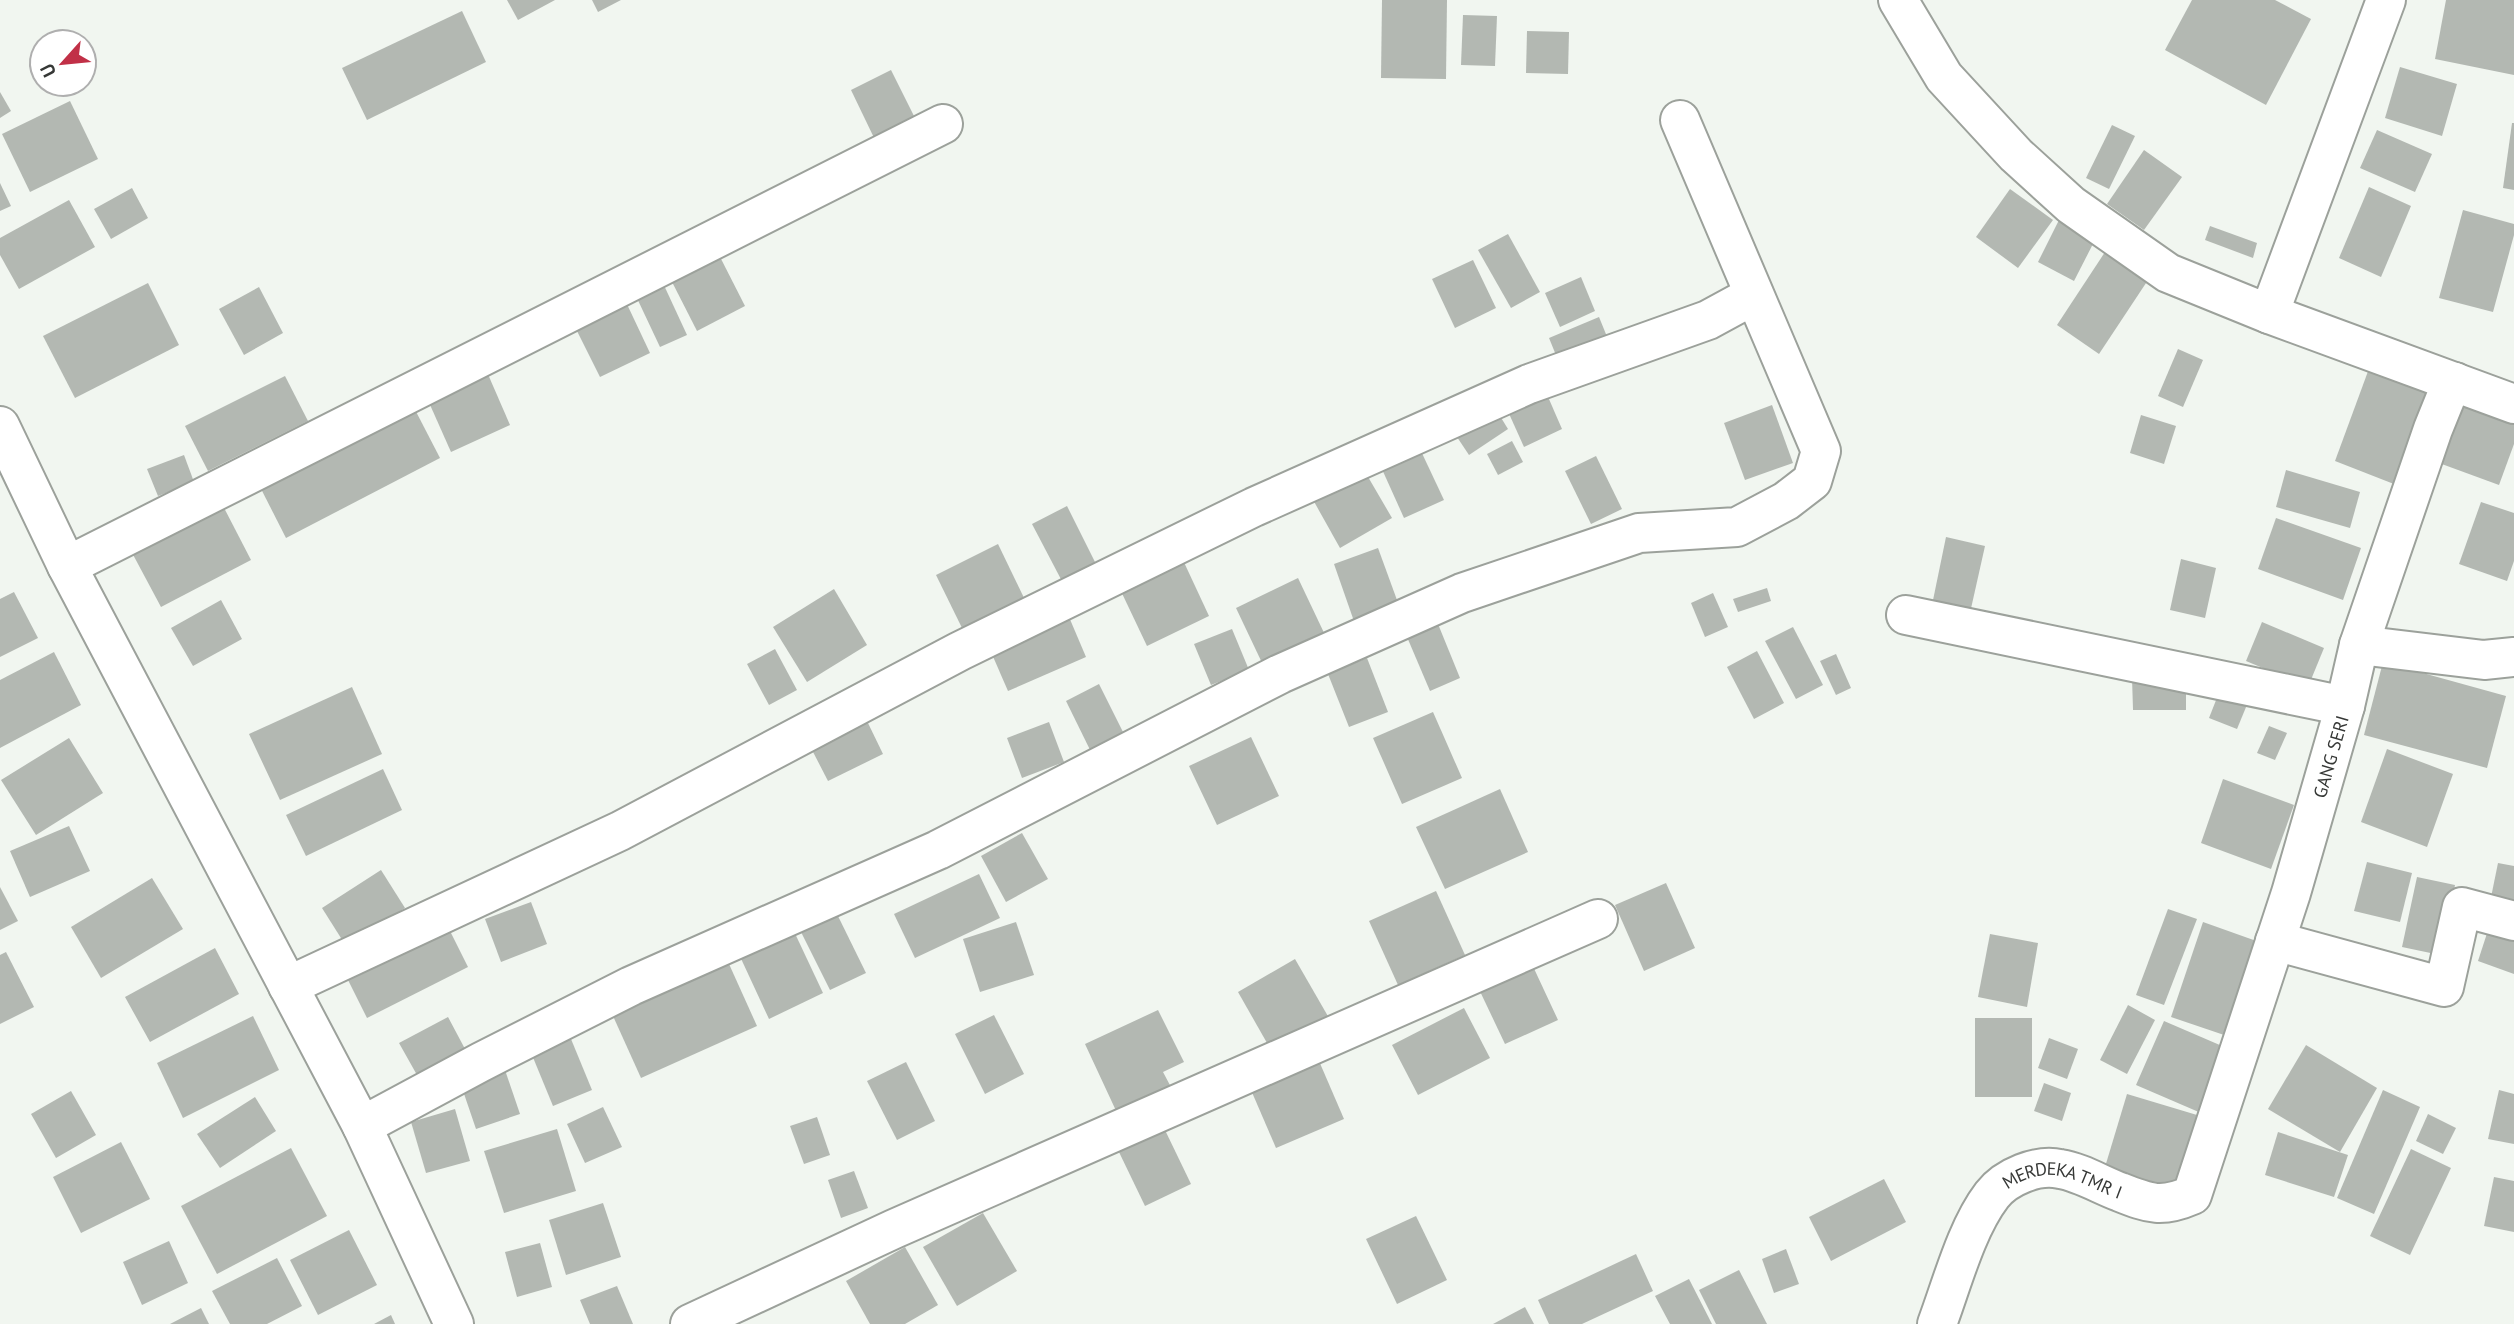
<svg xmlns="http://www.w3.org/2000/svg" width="2514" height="1324" font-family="'PT Sans',sans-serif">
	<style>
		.building { fill: #b3b8b2 }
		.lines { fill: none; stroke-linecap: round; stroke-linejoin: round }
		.minor-casing { stroke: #9ca19b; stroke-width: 42 }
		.minor { stroke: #fff; stroke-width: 38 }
		.labels { text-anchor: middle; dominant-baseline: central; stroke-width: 5; stroke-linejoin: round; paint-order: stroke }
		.street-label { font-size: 18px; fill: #363836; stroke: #fff }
	</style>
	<rect width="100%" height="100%" fill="#f1f6f0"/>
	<g class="building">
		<polygon points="507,0 555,0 518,20"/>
		<polygon points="592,0 621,0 598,12"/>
		<polygon points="1382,0 1447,0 1446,79 1381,78"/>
		<polygon points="2192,0 2275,0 2311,19 2266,105 2165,50"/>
		<polygon points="2446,0 2514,0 2514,75 2435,59"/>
		<polygon points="462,11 486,62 367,120 342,68"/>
		<polygon points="1463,15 1497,16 1495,66 1461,65"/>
		<polygon points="1527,31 1569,32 1568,74 1526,73"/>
		<polygon points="2400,67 2457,84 2442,136 2385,118"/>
		<polygon points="891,70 918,124 877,144 851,90"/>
		<polygon points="0,92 11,111 0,118"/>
		<polygon points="70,101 98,159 30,192 2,134"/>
		<polygon points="2512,123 2514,123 2514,190 2503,188"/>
		<polygon points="2112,125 2135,136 2109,189 2086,178"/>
		<polygon points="2377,130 2432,154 2415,192 2360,168"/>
		<polygon points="2144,150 2182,177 2144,230 2107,204"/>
		<polygon points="0,183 11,206 0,211"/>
		<polygon points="2369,187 2411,206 2381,277 2339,258"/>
		<polygon points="132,188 148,218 111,239 94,209"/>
		<polygon points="2010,189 2053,220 2018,268 1976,237"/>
		<polygon points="69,200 95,247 19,289 0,255 0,238"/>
		<polygon points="2463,210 2514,224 2514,235 2493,312 2439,298"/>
		<polygon points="2059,220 2096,238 2074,281 2038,262"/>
		<polygon points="2210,226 2257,243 2253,258 2205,240"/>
		<polygon points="1508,234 1540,292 1511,308 1478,250"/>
		<polygon points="2107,249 2150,277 2099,354 2057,325"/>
		<polygon points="717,251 745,306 697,331 669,276"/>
		<polygon points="1473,260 1496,308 1455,328 1432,279"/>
		<polygon points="1581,277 1595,311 1560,327 1545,293"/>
		<polygon points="662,281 687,335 660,347 635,294"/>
		<polygon points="148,283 179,345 75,398 43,336"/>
		<polygon points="259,287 283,333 244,355 219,309"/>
		<polygon points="625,300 650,353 600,377 574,325"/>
		<polygon points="1599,317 1610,344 1560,365 1549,338"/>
		<polygon points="2178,349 2203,360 2183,407 2158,396"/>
		<polygon points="2374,355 2438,379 2399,486 2335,461"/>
		<polygon points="487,372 510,425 451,452 427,398"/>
		<polygon points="285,376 308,421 208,471 185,426"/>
		<polygon points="1545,390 1562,429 1524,447 1506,407"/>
		<polygon points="2463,395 2514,414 2514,444 2499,485 2439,463"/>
		<polygon points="410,400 440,458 286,538 256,479"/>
		<polygon points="1772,405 1793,463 1745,480 1724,423"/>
		<polygon points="1495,408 1508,429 1469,455 1455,434"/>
		<polygon points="2141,415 2176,426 2164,464 2130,453"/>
		<polygon points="1512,441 1523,462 1498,475 1487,454"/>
		<polygon points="1420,449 1444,500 1404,518 1381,467"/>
		<polygon points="184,455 194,482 158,496 147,469"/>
		<polygon points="1596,456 1622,509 1591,524 1565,471"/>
		<polygon points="1364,470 1392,518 1340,548 1312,498"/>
		<polygon points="2286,470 2360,492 2350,528 2276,507"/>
		<polygon points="221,502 251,560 161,607 130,549"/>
		<polygon points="2481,502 2514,513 2514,561 2507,581 2459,564"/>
		<polygon points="1067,506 1098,568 1064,585 1032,524"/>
		<polygon points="2276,518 2361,548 2343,600 2258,569"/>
		<polygon points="1946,537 1985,546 1970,613 1932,605"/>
		<polygon points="998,544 1025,600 963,630 936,575"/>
		<polygon points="1378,548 1401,611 1356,627 1334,564"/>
		<polygon points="1182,558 1209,616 1147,646 1119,587"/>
		<polygon points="2181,559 2216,568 2205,618 2170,610"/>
		<polygon points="1298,578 1326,637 1264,667 1236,608"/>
		<polygon points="1767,588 1771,601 1738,612 1733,599"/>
		<polygon points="834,589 867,645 807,682 773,627"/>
		<polygon points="14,592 38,638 0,657 0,599"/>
		<polygon points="1713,593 1728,627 1705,637 1691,603"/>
		<polygon points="221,600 242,639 193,666 171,628"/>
		<polygon points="1069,617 1086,657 1008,691 991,652"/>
		<polygon points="2262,622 2324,648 2308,687 2246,661"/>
		<polygon points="1438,624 1460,678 1430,691 1407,637"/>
		<polygon points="1793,627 1823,685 1796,699 1765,641"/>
		<polygon points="1232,629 1249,670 1211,685 1194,644"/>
		<polygon points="775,649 797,690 769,705 747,664"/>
		<polygon points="1757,651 1784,703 1754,719 1727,667"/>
		<polygon points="54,652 81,705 0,748 0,680"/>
		<polygon points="1836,654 1851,688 1836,695 1820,661"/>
		<polygon points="1367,658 1388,712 1349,727 1328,674"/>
		<polygon points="2383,662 2506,696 2487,768 2364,735"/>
		<polygon points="2132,678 2186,678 2186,710 2133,710"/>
		<polygon points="1099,684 1129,744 1095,760 1066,701"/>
		<polygon points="2222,685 2251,695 2237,729 2209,718"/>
		<polygon points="352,687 382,754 280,800 249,734"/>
		<polygon points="1433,712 1462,778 1402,804 1373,738"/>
		<polygon points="867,721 883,754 828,781 811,748"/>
		<polygon points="1049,722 1064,762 1022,778 1007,738"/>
		<polygon points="2269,726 2287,733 2275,760 2257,753"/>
		<polygon points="1251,737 1279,796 1217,825 1189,766"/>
		<polygon points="69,738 103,793 36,835 1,780"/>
		<polygon points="2387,749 2453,774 2427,847 2361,822"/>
		<polygon points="383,769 402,810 306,856 286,815"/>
		<polygon points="2223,779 2294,805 2271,869 2201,843"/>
		<polygon points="1500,789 1528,852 1445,889 1416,827"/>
		<polygon points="69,826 90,871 30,897 10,851"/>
		<polygon points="1022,833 1048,879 1006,902 981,856"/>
		<polygon points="2367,862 2412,873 2400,922 2354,911"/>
		<polygon points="2498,863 2514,866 2514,918 2488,912"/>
		<polygon points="381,870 405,908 346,946 322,908"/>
		<polygon points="979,874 1000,918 915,958 894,914"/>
		<polygon points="2417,877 2455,885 2440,955 2402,947"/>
		<polygon points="152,878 183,929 101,978 71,927"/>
		<polygon points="1666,883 1695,948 1644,971 1615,905"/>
		<polygon points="0,887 18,921 0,930"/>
		<polygon points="1436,891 1465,955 1398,985 1369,921"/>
		<polygon points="531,902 547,944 501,962 485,919"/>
		<polygon points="2168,909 2197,919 2164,1005 2136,995"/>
		<polygon points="836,912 866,973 830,990 800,930"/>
		<polygon points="2491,921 2514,929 2514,974 2478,961"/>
		<polygon points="1016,922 1034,975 980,992 963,939"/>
		<polygon points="2203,922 2262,943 2230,1037 2171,1017"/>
		<polygon points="791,925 823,993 769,1019 737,950"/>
		<polygon points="449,929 468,967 367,1018 348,980"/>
		<polygon points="1990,934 2038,943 2027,1007 1978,997"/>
		<polygon points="215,948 239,994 150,1042 125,997"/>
		<polygon points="6,952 34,1007 0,1024 0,955"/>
		<polygon points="1295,959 1329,1018 1271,1050 1238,992"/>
		<polygon points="1530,960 1558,1020 1505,1044 1477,985"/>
		<polygon points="729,964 757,1026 641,1078 613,1016"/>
		<polygon points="2128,1005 2155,1020 2127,1074 2100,1060"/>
		<polygon points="1464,1008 1490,1058 1418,1095 1392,1045"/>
		<polygon points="1158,1010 1184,1062 1163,1072 1172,1089 1118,1115 1085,1044"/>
		<polygon points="994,1015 1024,1074 985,1094 955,1034"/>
		<polygon points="253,1016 279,1070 183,1118 157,1063"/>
		<polygon points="448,1017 465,1049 417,1075 399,1043"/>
		<rect x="1975" y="1018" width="57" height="79"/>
		<polygon points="2164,1021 2236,1052 2208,1116 2136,1085"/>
		<polygon points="2049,1038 2078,1049 2067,1079 2038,1068"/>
		<polygon points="571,1039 592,1090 553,1106 532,1055"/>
		<polygon points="2306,1045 2377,1088 2340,1152 2268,1109"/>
		<polygon points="1319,1061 1344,1119 1276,1148 1251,1090"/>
		<polygon points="906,1062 935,1121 897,1140 867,1081"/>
		<polygon points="504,1067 520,1114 476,1129 460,1082"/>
		<polygon points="2044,1083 2071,1093 2062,1121 2034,1111"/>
		<polygon points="2383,1090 2420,1107 2374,1214 2337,1198"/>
		<polygon points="2499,1090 2514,1094 2514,1144 2488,1139"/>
		<polygon points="71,1091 96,1135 56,1158 31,1114"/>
		<polygon points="2127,1094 2197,1115 2175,1189 2105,1167"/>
		<polygon points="255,1097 276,1131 220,1168 197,1134"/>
		<polygon points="603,1107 622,1147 585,1163 567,1124"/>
		<polygon points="455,1109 470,1161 426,1173 411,1122"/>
		<polygon points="2428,1114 2456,1128 2443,1154 2416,1141"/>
		<polygon points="817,1117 830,1155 804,1164 790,1126"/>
		<polygon points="1164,1128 1191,1184 1145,1206 1118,1150"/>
		<polygon points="557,1129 576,1191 504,1213 484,1151"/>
		<polygon points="2278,1132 2348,1155 2334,1197 2265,1175"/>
		<polygon points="121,1142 150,1199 81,1233 53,1177"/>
		<polygon points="291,1148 327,1216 217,1274 181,1206"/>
		<polygon points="2411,1149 2451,1168 2410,1255 2370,1236"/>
		<polygon points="854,1171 868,1208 841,1218 828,1180"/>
		<polygon points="2494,1177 2514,1181 2514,1232 2484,1226"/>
		<polygon points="1884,1179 1906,1222 1831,1261 1809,1217"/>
		<polygon points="603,1203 621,1257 566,1275 549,1220"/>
		<polygon points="983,1213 1017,1271 957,1306 923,1247"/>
		<polygon points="1416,1216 1447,1280 1397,1304 1366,1239"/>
		<polygon points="349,1230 377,1285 318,1315 290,1260"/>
		<polygon points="169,1241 188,1283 142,1305 123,1262"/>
		<polygon points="540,1243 552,1287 517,1297 505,1252"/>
		<polygon points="905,1247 938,1305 905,1324 870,1324 846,1281"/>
		<polygon points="1786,1249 1799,1284 1774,1293 1762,1259"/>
		<polygon points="1636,1254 1653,1291 1582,1324 1549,1324 1538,1300"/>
		<polygon points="277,1258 302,1306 267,1324 230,1324 212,1291"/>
		<polygon points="1739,1270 1767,1324 1716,1324 1699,1290"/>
		<polygon points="1689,1279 1712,1324 1670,1324 1655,1296"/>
		<polygon points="617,1286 633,1324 590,1324 580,1300"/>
		<polygon points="1525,1307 1534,1324 1493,1324"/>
		<polygon points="201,1308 209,1324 170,1324"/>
		<polygon points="391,1315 395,1324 374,1324"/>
	</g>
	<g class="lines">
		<g class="minor-casing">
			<g id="minor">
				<polyline points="1898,0 1944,77 2016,155 2071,205 2168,273 2269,314 2514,404"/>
				<polyline points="2269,314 2386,0"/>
				<polyline points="0,426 67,566 362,1126 454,1324"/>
				<polyline points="67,566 943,124"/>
				<polyline points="1906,615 2345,706"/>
				<polyline points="2359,645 2484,660 2514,657"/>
				<polyline points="2275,941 2444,987 2462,907 2514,921"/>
				<polyline points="288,986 620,831 960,651 1254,507 1529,384 1708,320 1754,295"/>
				<polyline points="362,1126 481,1062 631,986 938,850 1280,674 1462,593 1639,533 1737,527 1786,501 1812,481 1821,451 1680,120"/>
				<polyline points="690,1324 894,1229 1598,919"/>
				<path id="s1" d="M1937,1324C1952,1284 1966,1229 1992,1195C2006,1177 2037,1164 2060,1169C2080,1172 2101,1185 2120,1192C2150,1204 2162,1208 2192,1195L2291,893L2345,706L2359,645L2433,429L2450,387L2455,382"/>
			</g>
		</g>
		<use href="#minor" class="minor"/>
	</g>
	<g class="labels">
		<g class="street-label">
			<text stroke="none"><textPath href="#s1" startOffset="816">GANG SERI</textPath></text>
			<text stroke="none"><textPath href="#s1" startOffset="220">MERDEKA TMR I</textPath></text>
		</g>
	</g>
	<g transform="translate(63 63) rotate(243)"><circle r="33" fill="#ffffff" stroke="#afafaf" stroke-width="2"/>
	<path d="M0-5L12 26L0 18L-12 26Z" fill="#c13047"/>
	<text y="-10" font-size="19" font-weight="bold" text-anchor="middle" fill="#363836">U</text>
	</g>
</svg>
